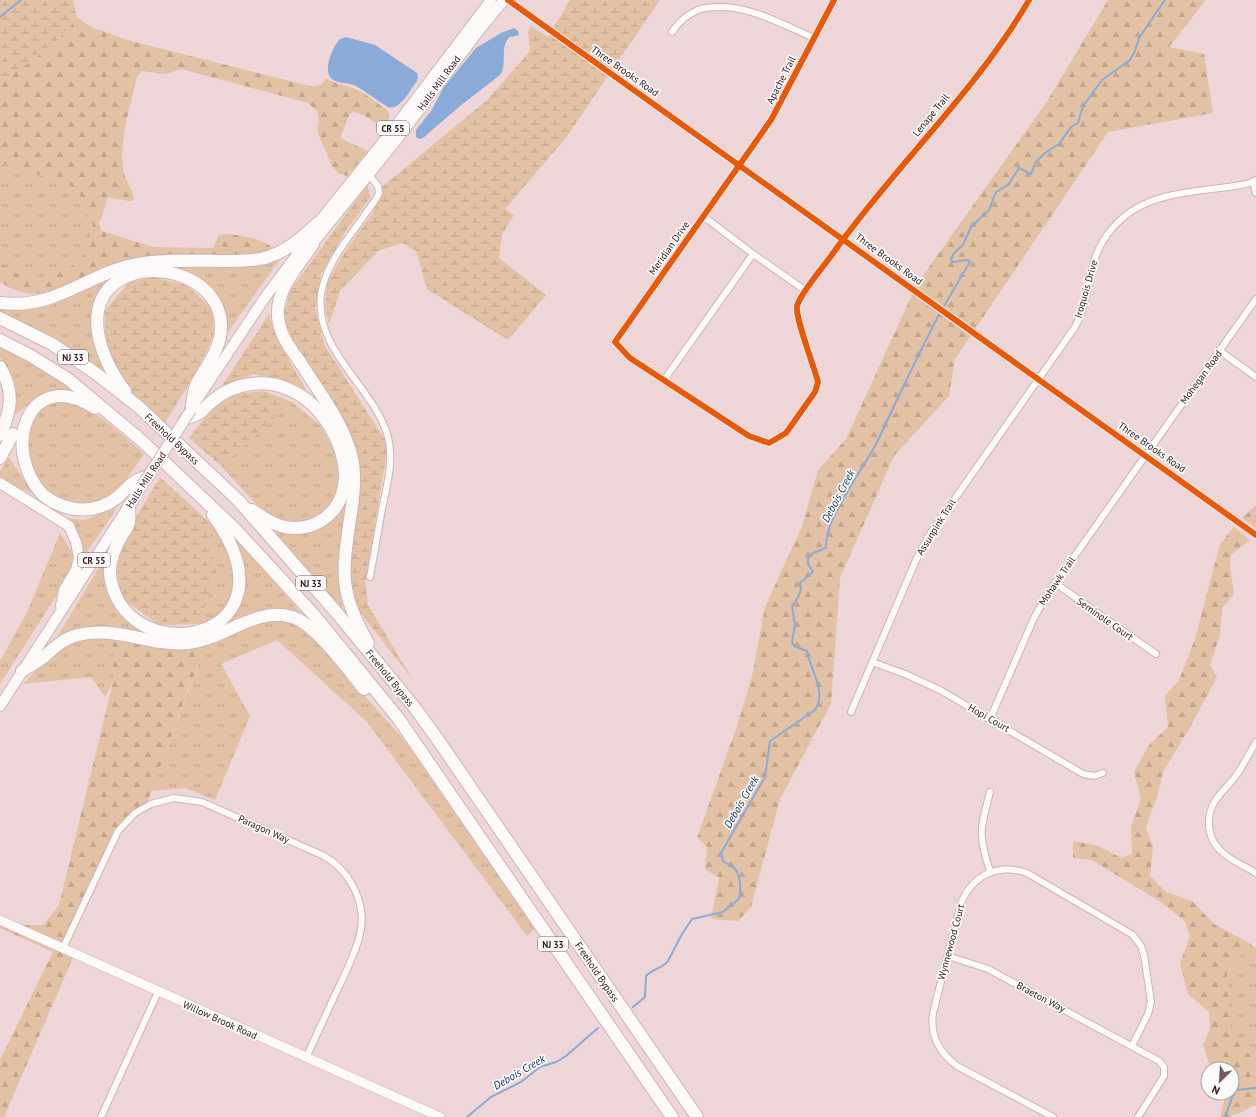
<svg xmlns="http://www.w3.org/2000/svg" width="1256" height="1117" font-family="'PT Sans',sans-serif">
	<style>
		.grass { fill: url(#grass-tufts) }
		.forest { fill: url(#forest-firs) }
		.wetland { fill: url(#wetland-marsh) }
		.water { fill: #8aabd8 }
		.lines { fill: none; stroke-linecap: round; stroke-linejoin: round }
		.stream { stroke: #8aabd8; stroke-width: 2 }
		.street-casing { stroke: #ccb4b6; stroke-width: 8 }
		.secondary-casing { stroke: #ccb4b6; stroke-width: 10 }
		.primary-casing { stroke: #ccb4b6; stroke-width: 12 }
		.highway-casing { stroke: #ccb4b6; stroke-width: 14 }
		.street { stroke: #fcf9f9; stroke-width: 6 }
		.secondary { stroke: #fcf9f9; stroke-width: 9 }
		.primary { stroke: #fcf9f9; stroke-width: 10 }
		.highway { stroke: #fcf9f9; stroke-width: 12 }
		.primary-bridge-casing { stroke: #ccb4b6; stroke-width: 12; stroke-linecap: butt }
		.primary-bridge { stroke: #fcf9f9; stroke-width: 10 }
		.cycleway-casing { stroke: #fafafa; stroke-width: 8 }
		.cycleway { stroke: #e8590c; stroke-width: 6 }
		.labels { text-anchor: middle; dominant-baseline: central; stroke-width: 3.5; stroke-linejoin: round; paint-order: stroke }
		.shield { fill: #fafafa; stroke: #6f5c5f; stroke-width: 1 }
		.shield-label { font-size: 9px; font-weight: bold; fill: #33181c }
		.street-label { font-size: 10px; fill: #33181c; stroke: #fafafa }
		.water-label { font-size: 11px; font-style: italic; fill: #0c355e; stroke: #fafafa }
	</style>
	<defs>
		<pattern id="grass-tufts" width="24" height="20" patternUnits="userSpaceOnUse"><rect width="24" height="20" fill="#e3c1a4"/><path d="M3 7l-1-3M5 7V3M7 7l1-3M15 17l-1-3M17 17v-4M19 17l1-3" fill="none" stroke="#c3a58d"/></pattern>
		<pattern id="forest-firs" width="22" height="20" patternUnits="userSpaceOnUse"><rect width="22" height="20" fill="#e3c1a4"/><path d="M5 1l3.5 6h-7zM16 11l3.5 6h-7z" fill="#c3a58d"/></pattern>
		<pattern id="wetland-marsh" width="20" height="14" patternUnits="userSpaceOnUse"><rect width="20" height="14" fill="#e3c1a4"/><path d="M1 5h8M5 5V1M11 12h8M15 12V8" fill="none" stroke="#c3a58d"/></pattern>
	</defs>
	<rect width="100%" height="100%" fill="#eed6d8"/>
	<g class="grass">
		<polygon points="0,163 67,183 77,192 85,203 93,227 86,251 78,262 63,271 47,278 35,279 23,277 0,262"/>
		<polygon points="281,258 225,336 213,290 167,267 229,267"/>
		<polygon points="113,278 92,306 92,334 103,371 62,343 0,311 0,308 50,306"/>
		<path d="M0,346L36,364L74,391L45,393L14,415C16,396 13,372 0,358Z"/>
		<path d="M62,400C98,410 117,430 144,454L120,488L108,498L89,505L60,500L40,488L28,473L22,425L42,406Z"/>
		<polygon points="292,402 321,426 338,458 337,495 320,517 304,525 283,523 268,517 221,466"/>
		<polygon points="9,457 33,494 0,479 0,471"/>
		<polygon points="348,502 338,583 343,610 267,527 302,535 333,519"/>
		<polygon points="117,508 82,559 69,518 84,520"/>
		<path d="M208,521H213C224,543 244,577 231,602C227,610 211,621 205,628L199,624L216,572Z"/>
		<polygon points="60,533 75,557 67,579 0,684 0,661 27,612"/>
		<polygon points="236,537 305,618 268,609 224,627 243,596 242,563"/>
		<polygon points="107,554 106,589 117,612 152,637 56,639"/>
		<polygon points="287,620 305,629 404,740 535,929 527,936 367,722 277,640 221,664 250,716 215,800 185,788 151,791 205,647 259,622"/>
		<polygon points="85,638 113,639 113,682 105,697 91,677 23,684 50,656"/>
		<polygon points="1249,943 1256,948 1256,1062 1230,1033 1227,974"/>
	</g>
	<g class="forest">
		<polygon points="1108,0 1206,0 1169,47 1204,54 1213,113 1108,132 955,359 949,396 894,456 840,578 831,704 780,799 751,907 738,921 711,919 719,878 705,869 707,847 697,838 738,723 752,676 765,607 802,526 818,470 846,439 917,284 1048,100"/>
		<path d="M77,18L93,28L131,41L314,87L322,84L326,78C334,84 344,84 353,88C366,93 377,103 388,111L389,121L385,124C372,125 365,112 352,112L349,115L341,136L342,139L368,151L347,176L339,174L332,166L317,131L319,121L317,111L308,103L181,69L165,74L142,71L137,76C131,105 119,138 123,168C124,180 133,188 134,200L129,201L108,197L99,224L102,231L153,247L213,248L219,235C229,232 264,239 271,247L268,252L261,256L101,271L47,293L30,294L12,289L0,282V262L23,277L35,279L47,278L63,271L78,262L86,250L93,227L85,203L77,192L67,183L0,163V83L53,45Z"/>
		<polygon points="1256,505 1256,528 1242,518"/>
		<polygon points="1234,527 1250,540 1231,555 1230,568 1234,594 1222,608 1220,635 1210,665 1217,677 1189,729 1163,772 1158,794 1146,827 1153,846 1150,876 1166,892 1192,901 1214,924 1249,943 1227,974 1230,1033 1256,1062 1256,1106 1253,1106 1242,1112 1232,1115 1231,1117 1220,1117 1226,1093 1232,1093 1232,1069 1211,1069 1203,1045 1210,1029 1209,1012 1188,994 1180,963 1190,936 1184,920 1159,901 1092,860 1073,858 1073,841 1099,846 1121,858 1132,854 1131,827 1141,798 1134,772 1149,745 1168,727 1165,696 1179,680 1195,639 1220,544"/>
		<polygon points="113,639 167,649 207,643 187,693 146,806 117,830 62,947 75,953 4,1117 0,1117 0,1060 53,952 0,928 0,925 43,925 59,905 113,682"/>
	</g>
	<g class="wetland">
		<polygon points="0,0 73,0 77,18 53,45 0,83"/>
		<polygon points="570,0 660,0 565,139 505,209 514,215 502,235 499,258 546,295 508,340 427,289 416,251 402,243 378,251 340,291 329,325 325,307 327,283 344,253 374,211 382,187 487,100 530,51 528,32 531,26 548,37"/>
		<polygon points="367,185 371,197 347,229 321,274 315,307 324,344 388,445 365,583 368,605 413,680 355,606 350,579 359,470 347,424 299,356 283,319 290,291"/>
		<polygon points="152,277 187,285 212,309 214,335 194,376 165,423 129,392 106,348 105,311 128,283"/>
		<polygon points="269,314 277,339 309,395 280,380 254,374 220,389"/>
		<polygon points="264,391 292,402 221,466 189,438 211,410 236,394"/>
		<polygon points="160,477 208,521 216,572 199,624 159,625 119,596 116,551"/>
	</g>
	<g class="water">
		<path d="M514,28L518,31L519,35C517,36 513,36 510,37C499,45 508,65 500,75L460,106L423,138L419,139L416,137V130L431,111L444,87L476,48L501,33Z"/>
		<path d="M346,37L375,45L417,73L418,77L417,81C410,90 400,111 388,107C377,101 367,92 356,86C349,82 338,84 332,79C322,71 333,46 340,39Z"/>
	</g>
	<g class="lines">
		<g class="stream">
			<polyline points="0,17 21,0"/>
			<polyline points="944,306 970,262 968,260 953,262 951,259 954,253 963,245 971,227 989,210 996,192 1008,185 1019,168 1031,174 1036,162 1045,153 1059,144 1071,127 1078,123 1083,106 1102,80 1130,60 1135,51 1139,38 1165,0"/>
			<path d="M633,1007L645,997L646,976C652,969 663,968 668,961L682,934L692,919L723,912L739,899C741,890 741,874 734,868C731,865 727,864 723,861L721,853L765,777L770,741L815,710C827,692 810,669 807,651L794,646L792,642L795,625L792,606C797,599 803,592 800,583L813,572L808,564V558L813,553L826,548C824,518 864,469 877,442C898,398 918,354 941,311"/>
			<polyline points="467,1117 491,1097 521,1082 540,1067 556,1062 566,1056 598,1028"/>
			<polyline points="1225,1117 1235,1090 1256,1088"/>
		</g>
		<g class="street-casing">
			<g id="street">
				<polyline points="508,0 1256,535"/>
				<path d="M834,0L771,120L615,342L630,358L749,436L769,443L786,433L815,392L818,382C814,366 795,318 797,306C800,294 823,267 831,256C893,168 975,93 1029,0"/>
				<path d="M672,32C680,20 687,15 700,9C741,0 777,22 814,38"/>
				<path d="M369,175L378,186L379,193C376,201 369,208 364,216C347,240 326,264 321,294C314,352 374,386 388,437C394,461 387,485 382,509C378,531 374,554 370,577"/>
				<polyline points="1253,182 1256,193"/>
				<polyline points="703,216 753,254"/>
				<polyline points="1220,351 1256,377"/>
				<polyline points="664,380 753,254 806,291"/>
				<polyline points="1055,583 1156,654"/>
				<polyline points="872,662 905,674 940,690 1083,774 1094,776 1103,773"/>
				<path d="M851,712L916,560L928,537L1075,327C1090,300 1087,267 1103,241C1131,196 1174,194 1220,188C1232,186 1246,186 1256,180"/>
				<polyline points="990,719 1034,618 1045,598 1256,299"/>
				<path d="M1256,742C1249,754 1243,766 1235,777C1229,785 1221,792 1215,801C1205,817 1207,839 1222,852C1231,861 1245,866 1256,873"/>
				<path d="M990,871C978,835 980,829 990,792"/>
				<path d="M63,948L118,831L135,813L151,804L174,798L202,802L322,855C350,870 369,905 359,938C354,956 345,974 337,991C326,1014 316,1036 306,1058"/>
				<polyline points="948,956 988,969 1159,1061 1164,1067 1164,1076 1138,1117"/>
				<polyline points="101,1117 158,992"/>
				<path d="M1053,1117L957,1066C939,1052 930,1036 933,1013L961,903C973,875 997,863 1027,873L1133,935L1141,946L1144,955L1151,1002L1148,1014L1132,1046"/>
			</g>
		</g>
		<g class="secondary-casing">
			<polyline id="secondary" points="0,920 440,1117"/>
		</g>
		<g class="primary-casing">
			<g id="primary">
				<polyline points="308,249 395,142 481,28 504,0"/>
				<polyline points="192,407 266,296 296,256 299,247 388,136 491,0"/>
				<polyline points="0,483 69,526 76,542 79,558 76,570 64,590 61,606"/>
				<polyline points="0,706 141,487"/>
			</g>
		</g>
		<g class="highway-casing">
			<g id="highway">
				<path d="M313,244C299,265 276,289 278,316C279,334 290,348 300,362C319,392 343,422 352,458C356,476 354,494 351,512C343,570 337,589 368,643"/>
				<path d="M0,303C57,310 87,273 138,264C167,259 199,261 229,261C242,261 256,261 268,257C288,251 303,236 318,223"/>
				<polyline points="0,318 52,344 94,372 139,407 238,500 337,613 415,708 436,737 697,1117"/>
				<polyline points="0,340 31,356 68,379 142,441 235,529 314,615 398,718 672,1117"/>
				<path d="M0,367C15,392 11,411 0,435"/>
				<path d="M125,391C99,358 76,295 130,275C166,262 220,282 221,325C222,347 207,365 197,383C193,391 193,401 191,410"/>
				<path d="M95,408C28,365 0,449 43,495C57,506 73,511 91,509C104,507 116,500 125,490C128,488 130,484 134,482C138,479 143,478 148,476"/>
				<path d="M185,419C189,417 195,416 199,413C203,411 206,406 210,403C221,393 236,386 251,384C271,381 291,388 307,400C341,427 366,495 319,522C308,528 293,530 281,526C270,523 261,516 252,510"/>
				<polyline points="0,458 13,434"/>
				<path d="M129,506C129,511 130,517 129,522C129,526 125,531 122,535C114,549 107,565 111,581C131,674 304,640 213,515"/>
				<path d="M22,671C30,666 38,661 45,656C55,647 64,638 78,635C115,625 151,647 189,643C224,639 257,606 292,617C316,624 348,670 364,689"/>
			</g>
		</g>
		<use href="#street" class="street"/>
		<use href="#secondary" class="secondary"/>
		<use href="#primary" class="primary"/>
		<use href="#highway" class="highway"/>
		<g class="primary-bridge-casing">
			<polyline id="primary-bridge" points="141,487 191,410"/>
		</g>
		<use href="#primary-bridge" class="primary-bridge"/>
		<g class="cycleway-casing">
			<g id="cycleway">
				<polyline points="508,0 1256,535"/>
				<path d="M834,0L771,120L615,342L630,358L749,436L769,443L786,433L815,392L818,382C814,366 795,318 797,306C800,294 823,267 831,256C893,168 975,93 1029,0"/>
			</g>
		</g>
		<use href="#cycleway" class="cycleway"/>
	</g>
	<g class="labels">
		<g class="shield">
			<rect x="377" y="121" width="32" height="14" rx="3"/>
			<rect x="58" y="350" width="30" height="14" rx="3"/>
			<rect x="78" y="553" width="32" height="14" rx="3"/>
			<rect x="296" y="576" width="30" height="14" rx="3"/>
			<rect x="538" y="937" width="30" height="14" rx="3"/>
		</g>
		<g class="shield-label">
			<text x="393" y="128">CR 55</text>
			<text x="73" y="357">NJ 33</text>
			<text x="94" y="560">CR 55</text>
			<text x="311" y="583">NJ 33</text>
			<text x="553" y="944">NJ 33</text>
		</g>
		<g class="street-label">
			<text transform="translate(625 71) rotate(35)">Three Brooks Road</text>
			<text transform="translate(781 80) rotate(-63)">Apache Trail</text>
			<text transform="translate(439 83) rotate(-54)">Halls Mill Road</text>
			<text transform="translate(931 115) rotate(-51)">Lenape Trail</text>
			<text transform="translate(669 248) rotate(-55)">Meridian Drive</text>
			<text transform="translate(889 259) rotate(36)">Three Brooks Road</text>
			<text transform="translate(1086 289) rotate(-74)">Iroquois Drive</text>
			<text transform="translate(1201 377) rotate(-54)">Mohegan Road</text>
			<text transform="translate(172 439) rotate(43)">Freehold Bypass</text>
			<text transform="translate(1152 447) rotate(35)">Three Brooks Road</text>
			<text transform="translate(146 480) rotate(-57)">Halls Mill Road</text>
			<text transform="translate(936 527) rotate(-58)">Assunpink Trail</text>
			<text transform="translate(1057 581) rotate(-56)">Mohawk Trail</text>
			<text transform="translate(1105 619) rotate(35)">Seminole Court</text>
			<text transform="translate(390 678) rotate(51)">Freehold Bypass</text>
			<text transform="translate(989 718) rotate(30)">Hopi Court</text>
			<text transform="translate(264 829) rotate(24)">Paragon Way</text>
			<text transform="translate(951 942) rotate(-75)">Wynnewood Court</text>
			<text transform="translate(597 972) rotate(56)">Freehold Bypass</text>
			<text transform="translate(1041 997) rotate(28)">Braeton Way</text>
			<text transform="translate(220 1020) rotate(24)">Willow Brook Road</text>
		</g>
		<g class="water-label">
			<text transform="translate(838 496) rotate(-62)">Debois Creek</text>
			<text transform="translate(741 802) rotate(-60)">Debois Creek</text>
			<text transform="translate(519 1072) rotate(-30)">Debois Creek</text>
		</g>
	</g>
	<g transform="translate(1220 1081) rotate(205)"><circle r="19" fill="#fafafa" stroke="#aaa0a1"/>
	<path d="M0-3L7 15L0 10L-7 15Z" fill="#745a5e"/>
	<text y="-6" font-size="11" font-weight="bold" text-anchor="middle" fill="#33181c">N</text>
	</g>
</svg>
